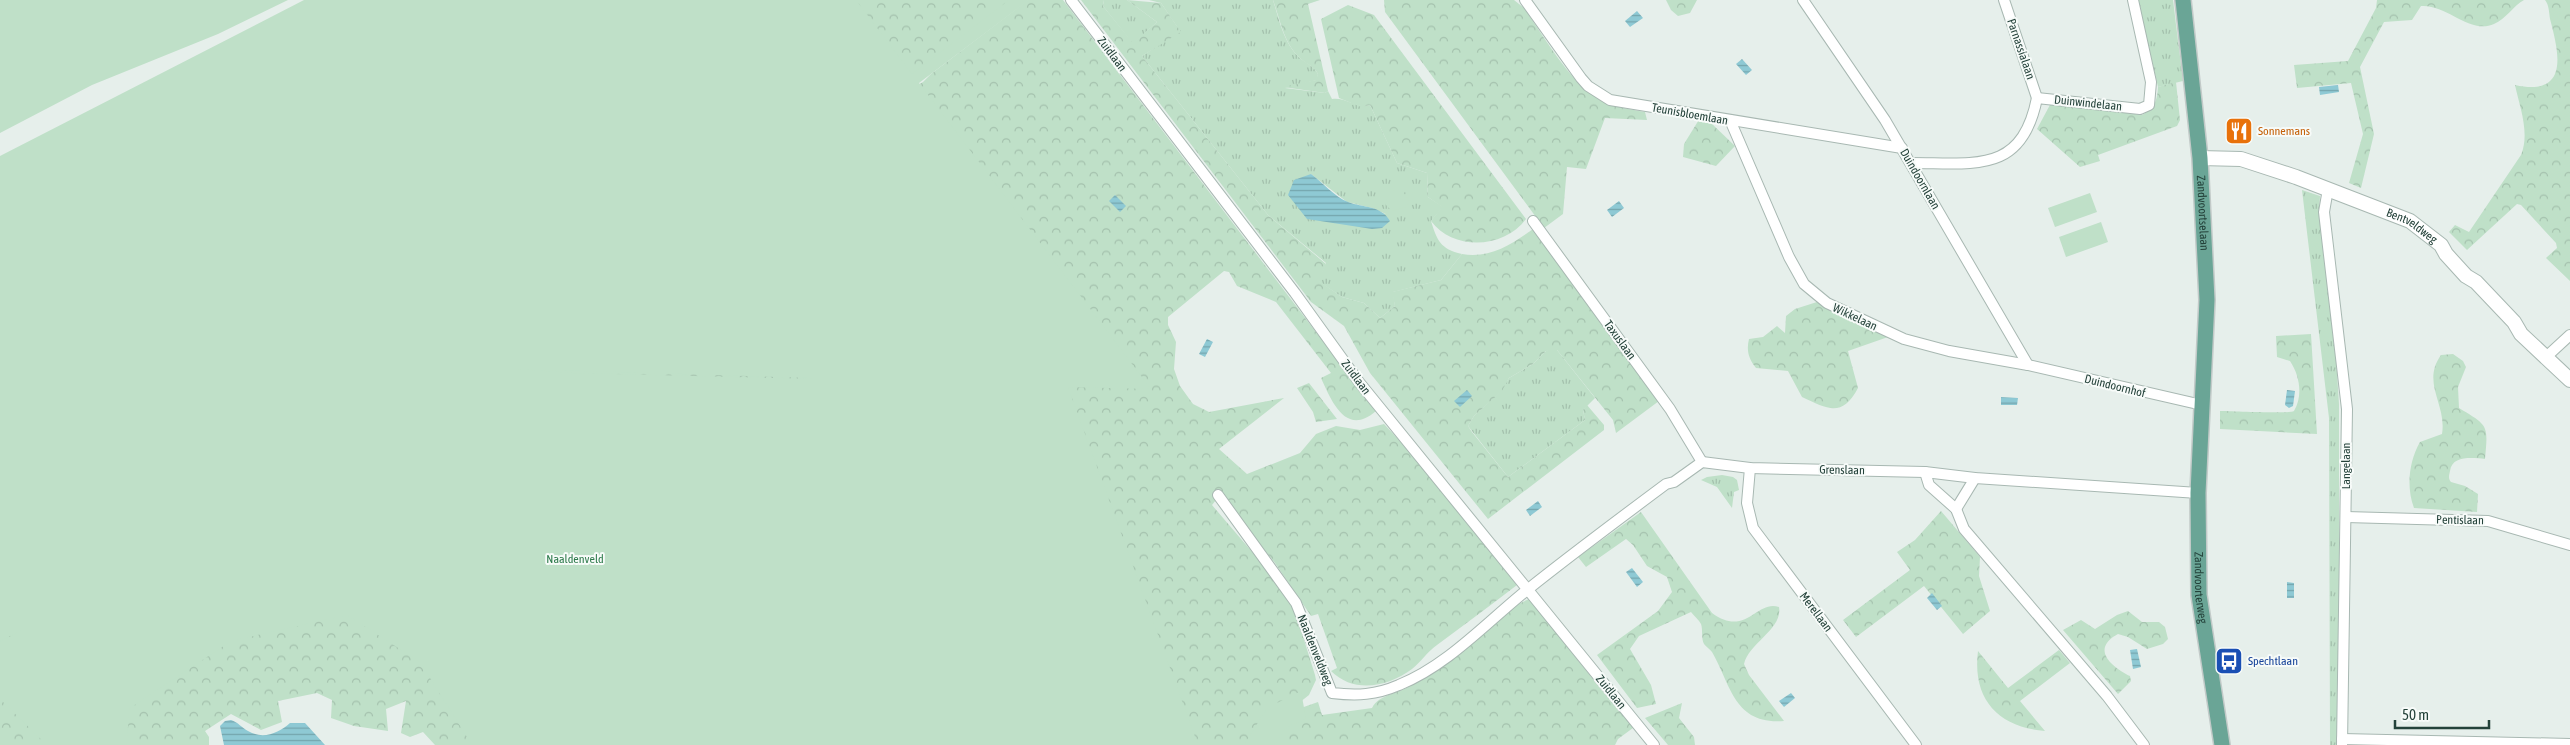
<svg xmlns="http://www.w3.org/2000/svg" width="2570" height="745" font-family="'Asap Condensed',sans-serif">
	<style>
		.grass { fill: url(#grass-tufts); fill-rule: evenodd }
		.forest { fill: url(#forest-crowns) }
		.green { fill: #bfe0c8; fill-rule: evenodd }
		.water { fill: url(#water-rules) }
		.lines { fill: none; stroke-linecap: round; stroke-linejoin: round }
		.minor-casing { stroke: #a8b8b2; stroke-width: 12 }
		.tertiary-casing { stroke: #a8b8b2; stroke-width: 16 }
		.primary-casing { stroke: #c2cac8; stroke-width: 18 }
		.minor { stroke: #fff; stroke-width: 10 }
		.tertiary { stroke: #fff; stroke-width: 14 }
		.primary { stroke: #6aa596; stroke-width: 15 }
		.labels { text-anchor: middle; dominant-baseline: central; stroke-width: 4; stroke-linejoin: round; paint-order: stroke }
		.street-label { font-size: 12px; fill: #24423a; stroke: #f7fbf9 }
		.food-label { font-size: 12px; fill: #c56008; stroke: #f7fbf9; text-anchor: start }
		.park-label { font-size: 12px; fill: #2d7a4b; stroke: #f7fbf9 }
		.transit-label { font-size: 12px; fill: #164399; stroke: #f7fbf9; text-anchor: start }
	</style>
	<defs>
		<pattern id="grass-tufts" width="24" height="20" patternUnits="userSpaceOnUse" patternTransform="scale(1.25)"><rect width="24" height="20" fill="#bfe0c8"/><path d="M3 7l-1-3M5 7V3M7 7l1-3M15 17l-1-3M17 17v-4M19 17l1-3" fill="none" stroke="#a4c1ad"/></pattern>
		<pattern id="forest-crowns" width="20" height="18" patternUnits="userSpaceOnUse" patternTransform="scale(1.25)"><rect width="20" height="18" fill="#bfe0c8"/><path d="M2 6a3 3 0 1 1 6 0M12 15a3 3 0 1 1 6 0" fill="none" stroke="#a4c1ad"/></pattern>
		<pattern id="water-rules" width="6" height="5" patternUnits="userSpaceOnUse" patternTransform="scale(1.25)"><rect width="6" height="5" fill="#8ec9d4"/><path d="M0 2.5h6" fill="none" stroke="#74a5ad"/></pattern>
	</defs>
	<rect width="100%" height="100%" fill="#e6efeb"/>
	<g class="grass">
		<polygon points="1104,0 1127,0 1157,22 1133,44 1103,6"/>
		<path d="M1149,0H1273C1279,19 1284,44 1300,58C1307,64 1313,65 1318,74L1317,80L1285,88L1325,93L1328,91L1332,99C1346,97 1355,108 1370,105L1397,163L1427,173L1428,197L1443,207L1431,221C1437,240 1440,249 1462,254L1441,280L1393,292L1395,306L1380,318L1364,303L1342,297L1318,281L1326,263L1268,215L1142,56L1180,31L1161,3ZM1311,174L1347,202L1372,208L1386,214L1288,195Z"/>
		<polygon points="2138,0 2173,0 2183,81 2158,87"/>
		<polygon points="2302,190 2320,196 2319,212 2333,313 2339,404 2339,745 2330,745 2329,418"/>
		<polygon points="1551,349 1557,350 1595,398 1583,410 1585,420 1508,477 1468,426 1474,416 1501,391 1509,378 1533,364 1546,351"/>
		<polygon points="1722,475 1733,477 1737,480 1739,490 1734,492 1732,508 1717,487 1701,480 1707,477"/>
	</g>
	<g class="forest">
		<polygon points="815,0 1015,0 914,77"/>
		<path d="M1028,0H1063L1376,411C1346,437 1332,402 1321,378L1331,373L1276,302L1237,286L1229,272L1224,271L1168,317V325L1176,342L1174,369L1180,386L1193,404L1209,412L1284,398L1219,449L1247,474L1300,453L1316,434L1336,426L1360,430L1384,424L1413,455L1517,585C1491,605 1464,625 1437,645C1427,652 1421,662 1412,669C1388,687 1354,694 1331,671L1337,668L1318,614L1311,616L1275,563L1220,495L1212,505L1276,580L1295,611L1315,675L1316,680L1309,695L1246,745H1135L224,591L83,745H0V616L923,82L931,74Z"/>
		<path d="M1081,0H1104L1103,6L1133,43L1157,22L1127,0L1161,3L1181,32L1142,56L1268,215L1326,264L1319,281L1342,297L1364,303L1380,318L1395,306L1392,292L1441,280L1462,254C1490,259 1512,244 1533,229L1659,401L1616,433L1613,420L1557,350L1546,351L1533,364L1509,378L1502,391L1474,416L1468,426L1472,432L1508,477L1585,420L1583,410L1587,405L1604,425V430L1488,519L1370,373L1344,326L1311,302Z"/>
		<path d="M1273,0H1320L1308,4L1328,91L1325,93L1283,87L1316,80L1318,74C1313,65 1307,65 1300,58C1284,44 1280,19 1273,0Z"/>
		<path d="M1384,0H1514L1524,8C1543,35 1569,81 1597,98C1611,107 1629,109 1645,112L1647,120L1605,118L1586,169L1567,167L1563,214L1544,228L1385,12Z"/>
		<polygon points="1666,0 1697,0 1690,13 1678,16 1671,10"/>
		<path d="M2377,0H2524C2513,6 2506,19 2494,24C2470,35 2447,4 2421,6L2412,20L2384,22L2360,67L2374,134L2361,188L2349,183L2363,134L2351,83L2297,88L2294,65L2348,61L2376,8Z"/>
		<path d="M2545,0H2570V281L2546,258L2557,248L2556,243L2521,205L2517,204L2467,250L2449,232L2455,225L2469,232L2521,155C2530,133 2520,108 2515,85C2570,97 2559,53 2550,19C2549,12 2549,5 2545,0Z"/>
		<path d="M1348,5L1374,15L1526,219C1504,249 1453,251 1431,221L1442,207L1428,197L1427,173L1397,163L1370,105L1361,107L1339,98L1321,19Z"/>
		<path d="M2176,82L2180,120L2177,126L2098,155L2100,161L2080,167L2037,129L2051,103L2142,115C2155,108 2157,101 2158,87Z"/>
		<polygon points="1700,118 1709,121 1735,146 1716,166 1683,157 1684,144"/>
		<path d="M1817,302L1888,337L1848,351L1858,388C1842,418 1828,409 1802,397L1788,371L1756,368C1749,359 1746,351 1749,339L1763,337L1777,326L1785,333L1786,316L1795,309Z"/>
		<path d="M2311,334L2317,434L2220,429V411C2231,411 2289,414 2294,411C2303,396 2300,376 2290,361L2277,357L2276,336Z"/>
		<path d="M2453,354L2463,361L2466,367L2458,387L2459,408C2489,426 2488,425 2485,459C2473,458 2452,455 2450,471C2449,476 2448,478 2451,482L2465,486L2478,494L2477,512L2414,508C2406,487 2409,461 2420,442L2442,434C2447,404 2421,383 2441,355Z"/>
		<polygon points="1309,383 1337,419 1316,422 1313,412 1297,388"/>
		<polygon points="1941,511 1980,557 1979,576 1990,611 1963,634 1924,586 1856,637 1843,620 1910,570 1897,552 1915,540"/>
		<path d="M1641,512L1712,613C1746,638 1757,599 1779,607C1783,629 1749,643 1744,664L1749,675L1784,721C1734,725 1731,685 1712,652C1710,649 1706,647 1704,644C1701,638 1703,630 1701,624C1699,620 1694,616 1691,612L1639,636L1630,649L1651,685L1656,704L1637,708L1597,655L1658,611L1672,592L1667,577L1647,566L1633,545L1626,539L1586,567L1578,557Z"/>
		<polygon points="328,596 719,745 435,745 423,732 410,737 401,733 406,701 386,709 388,731 354,726 331,718 332,700 317,693 278,701 282,722 261,730 231,714 205,731 209,737 209,745 100,745 118,691"/>
		<path d="M1529,599L1604,693L1637,725L1618,739L1615,745H1255L1298,709L1318,702L1322,715L1372,708C1379,694 1401,693 1414,684C1450,662 1482,632 1514,606Z"/>
		<path d="M2128,611L2142,622H2159L2165,627L2168,639L2163,644L2147,649L2128,637L2118,634C2090,649 2112,667 2130,676L2131,681L2118,694L2063,630L2081,620L2095,629L2117,615Z"/>
		<path d="M2059,650L2070,663L2020,701L2045,731C1998,727 1972,699 1978,651L2008,688Z"/>
		<polygon points="1682,703 1679,718 1694,737 1695,745 1668,745 1645,718"/>
	</g>
	<g class="green">
		<polygon points="0,0 288,0 218,34 92,85 0,133"/>
		<path d="M304,0H856L912,74L1009,0H1029L919,83L1151,389L1068,387L1198,745H472L420,662L347,615L231,641L130,708L126,745H47L0,699V642L24,629L0,641V156ZM518,369L813,378V379L573,373Z"/>
		<polygon points="1395,190 1402,190 1410,202 1406,207 1392,211 1385,204 1388,193"/>
		<polygon points="2090,193 2097,212 2055,227 2048,208"/>
		<polygon points="2101,222 2108,242 2066,257 2059,237"/>
		<polygon points="1301,691 1306,719 1287,727 1274,745 1244,745 1267,708"/>
	</g>
	<g class="water">
		<polygon points="1637,11 1643,18 1630,27 1625,21"/>
		<polygon points="1742,59 1752,70 1746,75 1736,64"/>
		<polygon points="2338,85 2339,92 2320,95 2319,87"/>
		<path d="M1311,174C1322,182 1335,197 1348,202C1363,208 1381,205 1390,221L1382,228L1372,229L1307,219L1288,195L1294,180Z"/>
		<polygon points="1115,195 1126,206 1120,212 1109,201"/>
		<polygon points="1619,201 1624,208 1612,217 1607,210"/>
		<polygon points="1207,339 1213,342 1205,357 1199,354"/>
		<polygon points="1467,390 1472,396 1460,407 1454,401"/>
		<polygon points="2287,390 2295,391 2293,406 2289,408 2285,405"/>
		<polygon points="2001,397 2018,398 2017,405 2001,405"/>
		<polygon points="1538,501 1542,507 1530,516 1526,510"/>
		<polygon points="1632,568 1643,582 1637,587 1626,572"/>
		<polygon points="2287,582 2294,583 2294,598 2287,598"/>
		<polygon points="1932,593 1942,606 1937,610 1927,598"/>
		<polygon points="2137,649 2141,667 2133,669 2130,650"/>
		<polygon points="1791,693 1795,698 1784,707 1779,701"/>
		<path d="M231,720C238,722 242,728 248,731C263,740 279,733 290,723H305L325,745H224L220,726L225,721Z"/>
	</g>
	<g class="lines">
		<g class="minor-casing">
			<g id="minor">
				<polyline points="1071,0 1295,293 1359,382 1654,745"/>
				<polyline points="1525,0 1581,78 1588,86 1610,100 1902,148"/>
				<polyline points="1803,0 1885,120 2028,365"/>
				<polyline points="2004,0 2037,98"/>
				<polyline points="1730,120 1789,257 1804,284 1827,303 1904,339 1949,351 2028,365 2202,405"/>
				<path d="M1912,163C1975,163 2022,174 2037,98L2140,109L2149,105L2151,82L2133,0"/>
				<polyline points="2328,189 2324,212 2347,409 2342,745"/>
				<polyline points="1533,221 1670,409 1702,462"/>
				<polyline points="2545,358 2570,335"/>
				<polyline points="1750,468 1747,503 1753,528 1916,745"/>
				<polyline points="1925,472 1929,485 1956,509 1964,529 2107,696 2144,745"/>
				<path d="M1218,495L1296,603L1332,693C1357,696 1376,695 1399,685C1447,666 1487,622 1527,590C1572,554 1619,519 1666,484L1674,482L1702,462L1750,468L1925,472L1975,478L2198,493"/>
				<polyline points="1956,509 1975,478"/>
				<polyline points="2346,517 2488,521 2570,545"/>
				<polyline points="2342,739 2570,744"/>
			</g>
		</g>
		<g class="tertiary-casing">
			<g id="tertiary">
				<path id="s1" d="M2200,158L2241,159L2296,177L2410,221L2441,245L2446,254L2466,276L2476,282L2514,322L2521,334L2570,380"/>
			</g>
		</g>
		<g class="primary-casing">
			<g id="primary">
				<path id="s2" d="M2183,0L2200,158L2207,300L2198,493L2199,595L2222,745"/>
			</g>
		</g>
		<use href="#minor" class="minor"/>
		<use href="#tertiary" class="tertiary"/>
		<use href="#primary" class="primary"/>
	</g>
	<defs>
		<g id="restaurant-square" transform="scale(1.4375)"><rect x="-9" y="-9" width="18" height="18" rx="4" fill="#e8710a" stroke="#f7fbf9"/><path d="M-5-6h1v4h1v-4h1v4h1v-4h1v5L-1.5 .5V6h-2V.5L-5-1ZM5-6V6H3V1.5H1.5Q1.5-4 5-6Z" fill="#fff"/></g>
		<g id="bus-square" transform="scale(1.4375)"><rect x="-9" y="-9" width="18" height="18" rx="4" fill="#1a4fb4" stroke="#f7fbf9"/><path d="M-5-6H5V4H4V6H2V4H-2V6H-4V4H-5ZM-3.5-4V0h7V-4ZM-3.5 1.2v1.5H-2V1.2ZM2 1.2v1.5H3.5V1.2Z" fill="#fff"/></g>
	</defs>
	<g fill-rule="evenodd">
		<use href="#restaurant-square" x="2239" y="131"/>
		<use href="#bus-square" x="2229" y="661"/>
	</g>
	<g class="labels">
		<g class="street-label">
			<text transform="translate(2021 49) rotate(71)">Parnassialaan</text>
			<text transform="translate(1112 54) rotate(53)">Zuidlaan</text>
			<text transform="translate(2088 103) rotate(6)">Duinwindelaan</text>
			<text transform="translate(1690 114) rotate(10)">Teunisbloemlaan</text>
			<text transform="translate(1920 179) rotate(60)">Duindoornlaan</text>
			<text stroke="none"><textPath href="#s2" startOffset="214">Zandvoortselaan</textPath></text>
			<text stroke="none"><textPath href="#s1" startOffset="225">Bentveldweg</textPath></text>
			<text transform="translate(1855 317) rotate(25)">Wikkelaan</text>
			<text transform="translate(1620 340) rotate(54)">Taxuslaan</text>
			<text transform="translate(1356 377) rotate(53)">Zuidlaan</text>
			<text transform="translate(2115 386) rotate(14)">Duindoornhof</text>
			<text transform="translate(2346 466) rotate(-90)">Langelaan</text>
			<text transform="translate(1842 470) rotate(1)">Grenslaan</text>
			<text transform="translate(2460 520) rotate(1)">Pentislaan</text>
			<text stroke="none"><textPath href="#s2" startOffset="589">Zandvoorterweg</textPath></text>
			<text transform="translate(1816 612) rotate(53)">Merellaan</text>
			<text transform="translate(1315 650) rotate(68)">Naaldenveldweg</text>
			<text transform="translate(1611 692) rotate(51)">Zuidlaan</text>
		</g>
		<g class="food-label">
			<text x="2258" y="131">Sonnemans</text>
		</g>
		<g class="park-label">
			<text x="575" y="559">Naaldenveld</text>
		</g>
		<g class="transit-label">
			<text x="2248" y="661">Spechtlaan</text>
		</g>
	</g>
	<path d="M2395 720v8h94v-8" fill="none" stroke="#24423a" stroke-width="2.5"/>
	<text x="2402" y="720" font-size="15" fill="#24423a" stroke="#f7fbf9" stroke-width="4" paint-order="stroke">50 m</text>
</svg>
